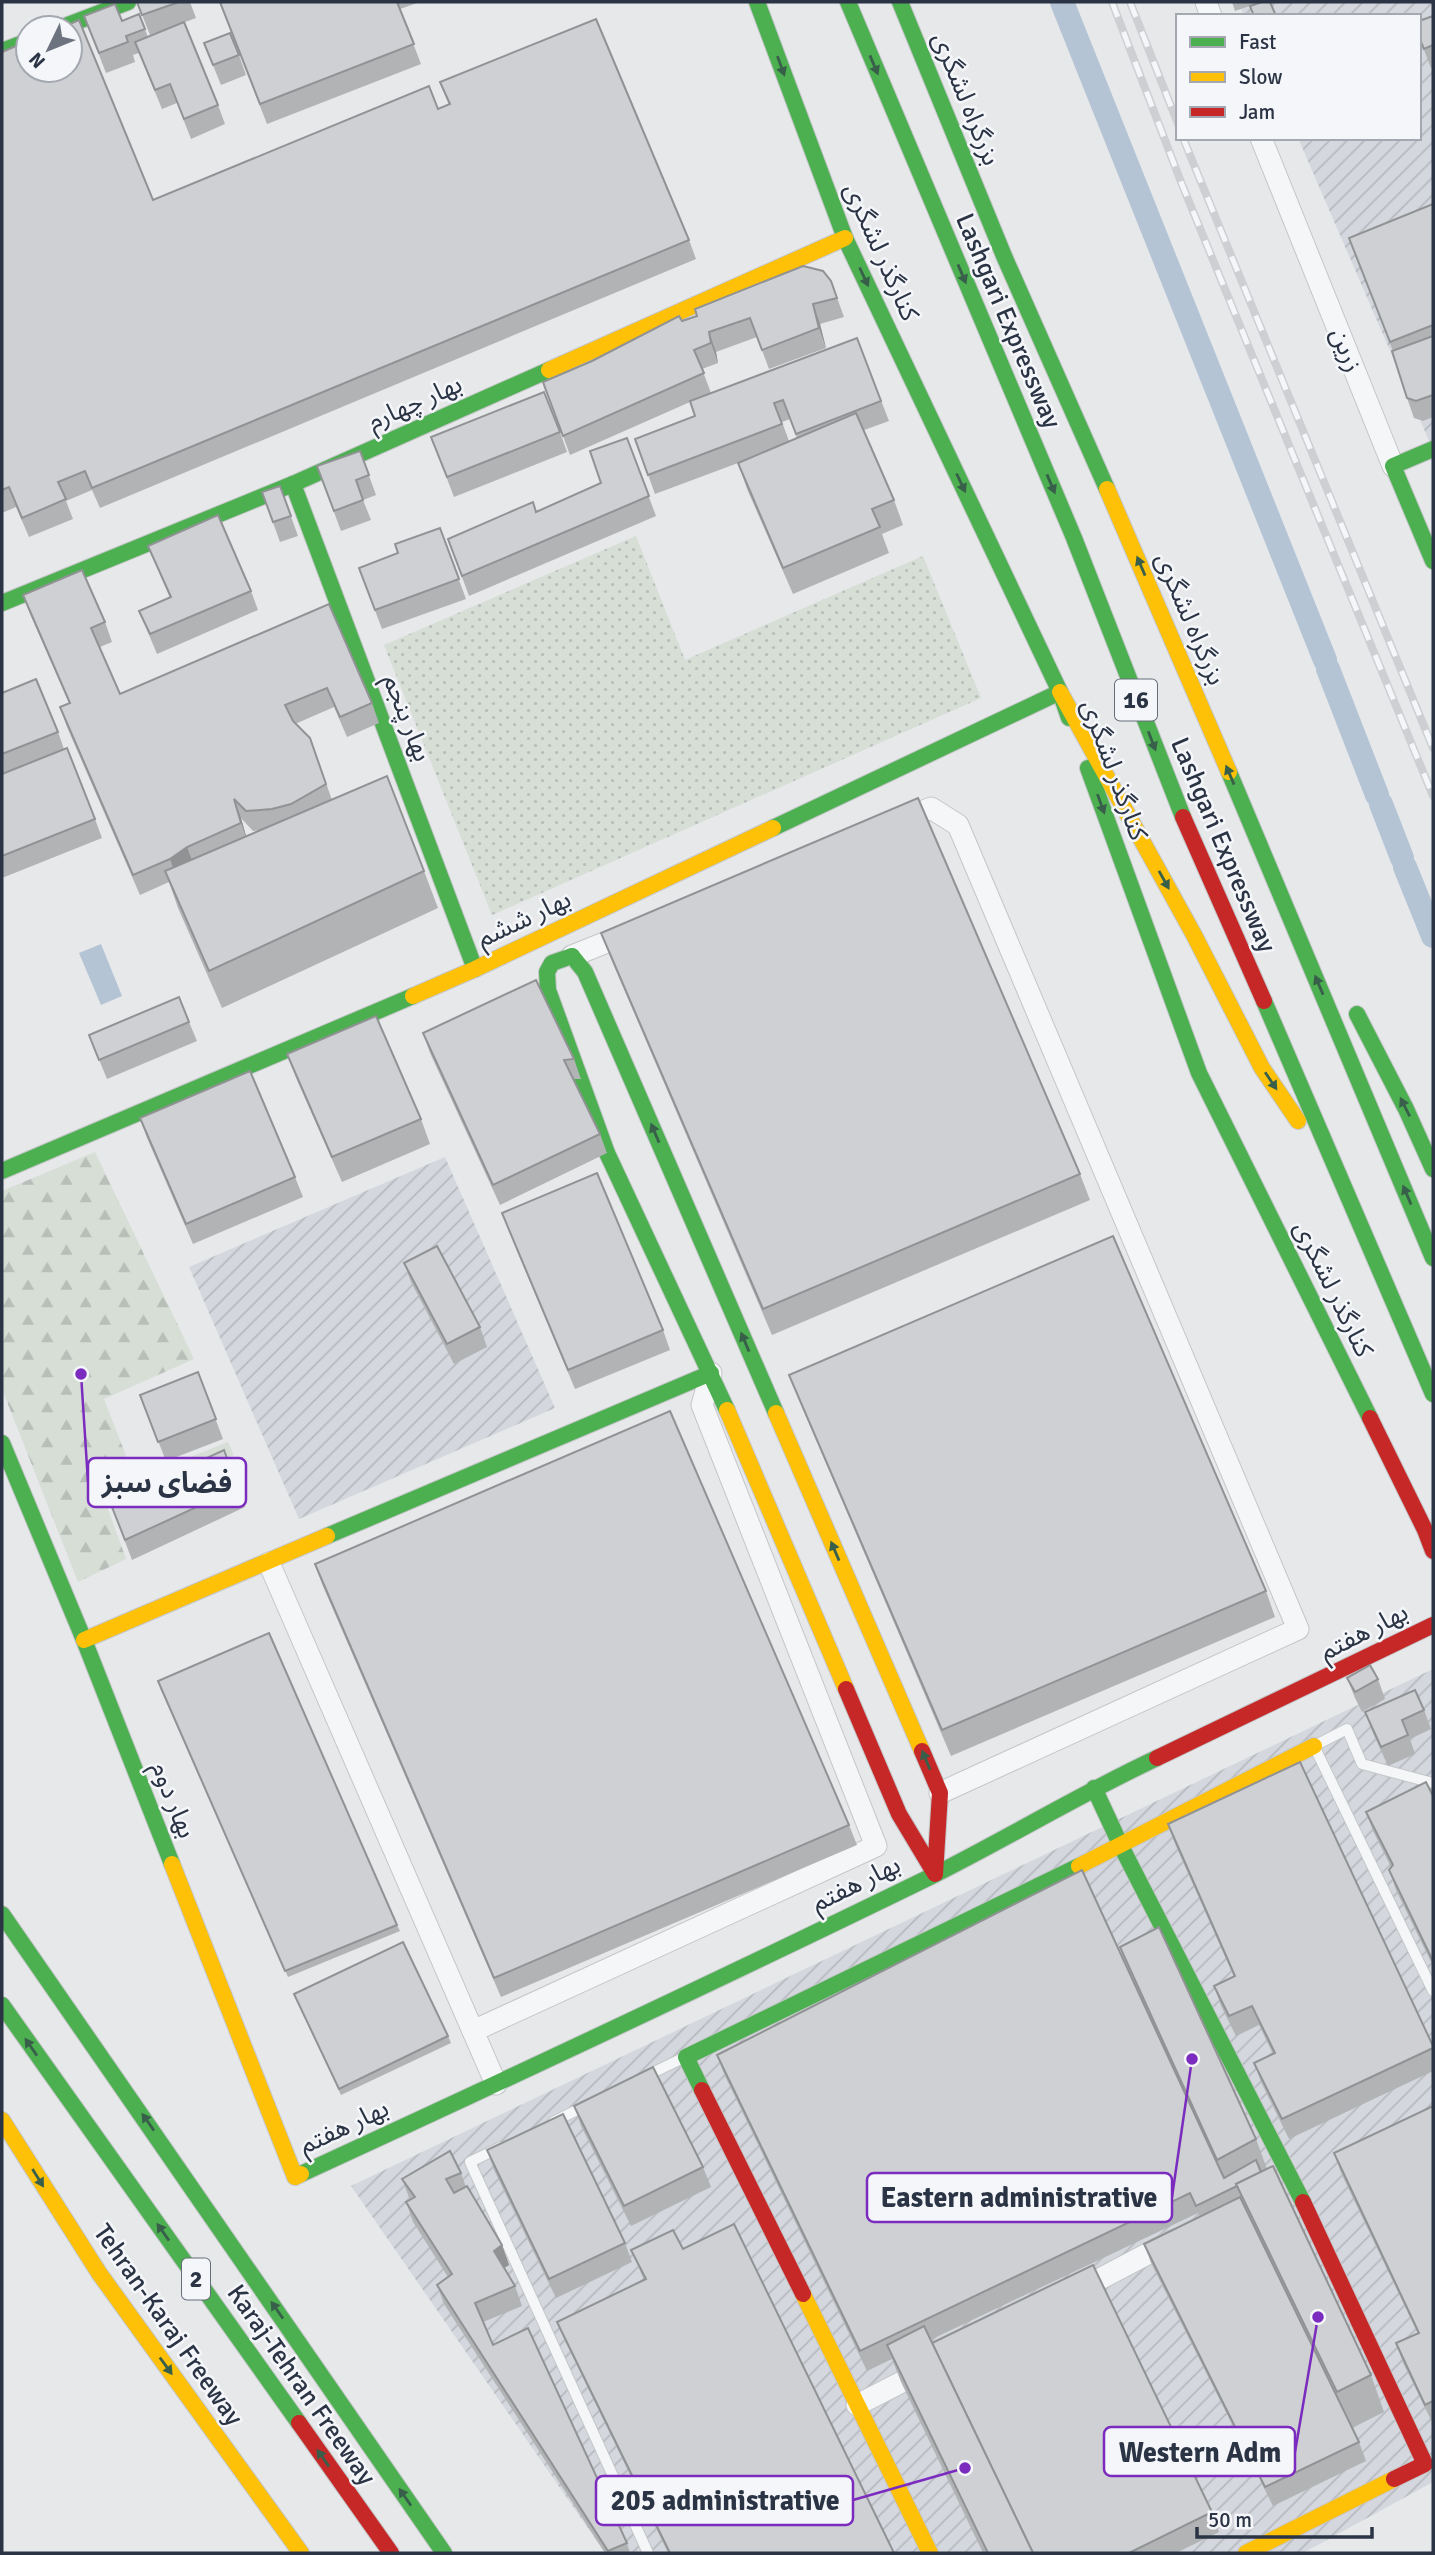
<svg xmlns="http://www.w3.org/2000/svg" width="1435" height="2555" font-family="Signika,'Noto Sans Arabic',sans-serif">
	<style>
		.industrial { fill: url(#industrial-furrows) }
		.grass { fill: url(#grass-dots) }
		.forest { fill: url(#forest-firs) }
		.water { fill: #b4c4d5 }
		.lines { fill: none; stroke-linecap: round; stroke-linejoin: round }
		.canal { stroke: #b4c4d5; stroke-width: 24 }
		.lane-casing { stroke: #c4c6c8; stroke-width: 12 }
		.street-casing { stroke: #c4c6c8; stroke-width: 23 }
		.fast-casing { stroke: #c4c6c8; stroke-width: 18 }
		.slow-casing { stroke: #c4c6c8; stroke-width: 18 }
		.jam-casing { stroke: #c4c6c8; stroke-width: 18 }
		.lane { stroke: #f5f6f7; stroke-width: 10 }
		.street { stroke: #f5f6f7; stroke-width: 21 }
		.fast { stroke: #4caf50; stroke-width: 16 }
		.slow { stroke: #ffc107; stroke-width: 16 }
		.jam { stroke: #c62828; stroke-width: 16 }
		.rail-casing { stroke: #cecfd2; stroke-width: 8 }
		.rail { stroke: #f4f6f9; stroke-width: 5; stroke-dasharray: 16; stroke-linecap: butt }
		.wall { fill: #b1b3b5; fill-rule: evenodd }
		.shaded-wall { fill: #909294 }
		.building { fill: #ced0d3; stroke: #909294; stroke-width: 2 }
		.oneway { fill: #375f49 }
		.labels { text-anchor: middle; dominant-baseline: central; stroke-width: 5; stroke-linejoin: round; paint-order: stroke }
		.shield { fill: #f4f6f9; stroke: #676e7b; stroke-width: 2 }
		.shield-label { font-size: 24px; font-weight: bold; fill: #2b3445 }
		.street-label { font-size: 26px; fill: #2b3445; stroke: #f4f6f9 }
		.leader { fill: none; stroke: #7b2cbf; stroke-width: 2.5 }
		.callout-dot { fill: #7b2cbf; stroke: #f4f6f9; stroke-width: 2.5 }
		.callout { fill: #f4f6f9; stroke: #7b2cbf; stroke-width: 2.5 }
		.callout-label { font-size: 28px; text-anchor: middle; font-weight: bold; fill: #2b3445 }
	</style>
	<defs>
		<pattern id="industrial-furrows" width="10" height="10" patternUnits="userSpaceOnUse" patternTransform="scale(1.75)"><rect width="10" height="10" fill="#d4d7dd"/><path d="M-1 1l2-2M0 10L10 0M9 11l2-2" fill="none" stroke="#b6b9bf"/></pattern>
		<pattern id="grass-dots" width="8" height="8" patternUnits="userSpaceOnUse" patternTransform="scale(1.75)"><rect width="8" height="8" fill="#d6ded6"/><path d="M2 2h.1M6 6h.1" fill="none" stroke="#b8bfb9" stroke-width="1.8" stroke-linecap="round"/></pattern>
		<pattern id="forest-firs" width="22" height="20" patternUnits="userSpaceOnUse" patternTransform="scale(1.75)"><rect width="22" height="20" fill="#d6ded6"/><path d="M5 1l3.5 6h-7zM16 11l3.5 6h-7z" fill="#b8bfb9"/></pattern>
	</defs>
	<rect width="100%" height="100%" fill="#e6e8ea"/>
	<g class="industrial">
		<polygon points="1238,2 1433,2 1433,450 1298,138 1419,138 1419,16 1244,16"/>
		<polygon points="445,1157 555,1408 299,1519 189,1267"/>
		<polygon points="1433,1669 1433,2482 1303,2553 605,2553 351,2186"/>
	</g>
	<polygon class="grass" points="636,536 685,660 923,556 981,698 492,915 384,645"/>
	<polygon class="forest" points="95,1152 194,1359 104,1399 135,1479 228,1442 234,1455 108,1509 126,1559 78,1582 2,1389 2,1191"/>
	<polygon class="water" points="101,944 122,996 101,1005 79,953"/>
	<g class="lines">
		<g class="canal">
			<polyline points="1062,2 1325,660"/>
			<polyline points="1328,669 1377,795"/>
			<polyline points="1381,804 1402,858"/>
			<polyline points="1405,867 1433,936"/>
		</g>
		<g class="lane-casing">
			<g id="lane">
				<polyline points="1433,1783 1362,1764 1347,1729 1314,1746 1433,1991"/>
				<polyline points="644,2077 683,2058"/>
				<polyline points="553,2122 589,2104"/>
				<polyline points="501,2147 470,2162 648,2553"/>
			</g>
		</g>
		<g class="street-casing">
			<g id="street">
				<polyline points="1206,2 1211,16"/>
				<polyline points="1261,138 1393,466"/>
				<polyline points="898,822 931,808 958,825 1298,1629 940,1793"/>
				<polyline points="572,956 632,932"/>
				<polyline points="269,1563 496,2084"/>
				<polyline points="473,2031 876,1846 702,1405 711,1373"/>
				<polyline points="1077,2291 1172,2241"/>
				<polyline points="857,2405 927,2369"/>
			</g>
		</g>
		<g class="fast-casing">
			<g id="fast">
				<polyline points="757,2 845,238 1060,692 1069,718"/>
				<polyline points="848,2 1074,538 1183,817"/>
				<polyline points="900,2 1004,256 1107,489"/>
				<polyline points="60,28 128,2"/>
				<polyline points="2,51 28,41"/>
				<polyline points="1433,449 1393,466 1433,561"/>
				<polyline points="293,484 475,969"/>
				<polyline points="2,603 293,484 549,370"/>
				<polyline points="1088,768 1199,1073 1370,1418"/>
				<polyline points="1229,772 1433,1258"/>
				<polyline points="773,828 1060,692"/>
				<polyline points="572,956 585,972 776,1413"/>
				<polyline points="572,956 552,963 547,972 548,990 607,1153 727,1410"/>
				<polyline points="1264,1001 1433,1394"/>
				<polyline points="1357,1014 1406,1109 1433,1169"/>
				<polyline points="2,1171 413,996"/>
				<polyline points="2,1443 84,1640 172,1864"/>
				<polyline points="327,1536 711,1373"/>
				<polyline points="1094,1788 1121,1846 1303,2202"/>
				<polyline points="2,1914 444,2553"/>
				<polyline points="2,2005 299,2423"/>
				<polyline points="702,2090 686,2057 1079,1866"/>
				<path d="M301,2174C512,2077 723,1978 932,1876C1008,1838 1080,1794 1157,1758"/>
			</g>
		</g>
		<g class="slow-casing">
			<g id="slow">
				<polyline points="549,370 845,238"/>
				<polyline points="1107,489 1229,772"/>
				<polyline points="1060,692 1194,935 1262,1068 1298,1121"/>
				<polyline points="413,996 475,969 773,828"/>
				<polyline points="727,1410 846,1689"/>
				<polyline points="776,1413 922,1751"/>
				<polyline points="84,1640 327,1536"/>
				<polyline points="172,1864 295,2177 301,2174"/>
				<polyline points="1079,1866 1314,1746"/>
				<polyline points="2,2120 99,2273 301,2553"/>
				<polyline points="803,2294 930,2553"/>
				<polyline points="1246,2553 1394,2479"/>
			</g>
		</g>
		<g class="jam-casing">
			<g id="jam">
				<polyline points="1183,817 1264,1001"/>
				<polyline points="1370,1418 1425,1530 1433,1551"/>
				<polyline points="846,1689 899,1814 935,1874 940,1793 922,1751"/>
				<polyline points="1157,1758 1433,1625"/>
				<polyline points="702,2090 803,2294"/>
				<polyline points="1303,2202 1425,2464 1394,2479"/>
				<polyline points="299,2423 391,2553"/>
			</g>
		</g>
		<use href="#lane" class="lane"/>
		<use href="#street" class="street"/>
		<use href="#fast" class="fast"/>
		<use href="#slow" class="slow"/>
		<use href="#jam" class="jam"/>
		<g class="rail-casing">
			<g id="rail">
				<polyline points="1112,2 1181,182 1433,796"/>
				<polyline points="1130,2 1178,124"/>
				<polyline points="1183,138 1433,748"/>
			</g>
		</g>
		<use href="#rail" class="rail"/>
	</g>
	<g class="wall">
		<polygon points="137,2 190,2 196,18 150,35"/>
		<polygon points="219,2 420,2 400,9 421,64 267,124"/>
		<polygon points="1232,2 1261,2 1235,11"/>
		<polygon points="139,14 148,37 218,105 225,124 191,139 177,103 162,109 139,53 133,55 135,62 106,73 84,16 122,21"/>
		<polygon points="1433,16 1433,67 1431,68 1419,37"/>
		<polygon points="204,43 239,55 246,75 221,85"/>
		<polygon points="2,52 153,200 449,105 440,82 689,240 696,259 100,508 92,490 66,501 73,519 29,537 16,507 2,513"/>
		<polygon points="1433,204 1433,417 1423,421 1414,418 1407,398 1393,351 1349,238"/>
		<path d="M831,281L844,317L820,324L826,348L769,369L757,337L716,352L718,363L702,369L711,393L700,397L857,338L889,421L864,430L894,500L903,525L882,534L889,553L793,594L747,489L738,463L655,494L635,439L695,416L690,402L570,455L543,382L682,321ZM790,419L797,438L789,441L782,422Z"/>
		<polygon points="560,432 567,452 454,497 431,437"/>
		<polygon points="627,438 656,516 469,596 448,539 537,512 601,483"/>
		<polygon points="360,451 376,495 363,500 371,520 341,531 317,466"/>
		<polygon points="280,486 298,536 280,542 262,492"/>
		<polygon points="440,528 466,599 382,629 359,568 398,553"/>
		<polygon points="148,546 251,591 258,610 157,654 139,611 170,598"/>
		<path d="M23,595L105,622L112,642L100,647L120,694L329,604L372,703L379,723L347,737L334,707L295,724L310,738L332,800L424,871L438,908L222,1008L178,908L169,882L140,895L67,727L60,707L69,703L30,614ZM241,818L253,831L260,830L246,836Z"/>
		<polygon points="2,693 58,732 64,749 95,819 102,838 2,878"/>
		<polygon points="601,933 1080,1174 1090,1200 772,1335 611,959"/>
		<polygon points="189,1022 197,1041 107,1079 89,1035"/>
		<polygon points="423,1033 574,1059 581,1079 573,1079 600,1134 607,1153 500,1205 430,1053"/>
		<polygon points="287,1054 421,1119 430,1144 342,1182 297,1080"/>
		<polygon points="140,1118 295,1177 303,1197 193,1244 147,1138"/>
		<polygon points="502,1213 663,1330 670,1350 575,1389 509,1232"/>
		<polygon points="404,1263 480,1327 487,1347 454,1364 411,1282"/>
		<polygon points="198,1372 223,1439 166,1461 140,1395"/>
		<polygon points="789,1375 1266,1591 1275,1617 951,1756 799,1400"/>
		<polygon points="224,1450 245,1507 132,1560 110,1502"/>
		<polygon points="315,1564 849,1825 857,1845 501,1997 322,1584"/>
		<polygon points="1347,1678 1378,1679 1385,1699 1362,1712 1355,1698"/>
		<polygon points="160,1688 397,1925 400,1931 288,1977"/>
		<polygon points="1424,1710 1431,1729 1410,1739 1415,1754 1388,1766 1372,1731 1365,1712"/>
		<polygon points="1433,1796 1433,1966 1396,1890 1389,1870 1391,1867 1373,1831 1366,1812"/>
		<polygon points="1168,1824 1433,2046 1433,2071 1289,2139 1261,2082 1254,2063 1273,2054 1259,2025 1236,2036 1221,2006 1214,1986 1234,1977 1175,1844"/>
		<polygon points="1120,1947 1256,2139 1267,2169 1371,2375 1384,2412 1352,2428 1359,2442 1366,2461 1273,2506 1151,2263 1144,2244 1200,2217 1198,2213 930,2340 932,2343 1212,2512 1219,2532 1176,2553 983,2553 901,2382 892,2359 867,2371 724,2074 717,2055 1128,1969"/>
		<polygon points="294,1994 448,2036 451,2043 341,2095"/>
		<polygon points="574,2106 703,2167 711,2187 631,2226 581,2126"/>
		<polygon points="1433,2106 1433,2424 1403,2363 1396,2343 1418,2334 1341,2173 1334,2153"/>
		<polygon points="487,2150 625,2243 632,2262 556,2298 494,2170"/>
		<polygon points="461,2173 466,2187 502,2245 509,2265 504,2268 515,2286 522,2306 483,2322 493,2345 627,2543 630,2553 605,2553 444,2304 437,2285 448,2277 413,2222 406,2202 410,2200 402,2179"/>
		<polygon points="683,2249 894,2553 668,2553 565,2341 557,2322 644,2280 631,2250"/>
	</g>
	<g class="shaded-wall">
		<polygon points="813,304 820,324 826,348 819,328"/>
		<polygon points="709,332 716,352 718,363 711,343"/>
		<polygon points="234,799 241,818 248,843 241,823"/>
		<polygon points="187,847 194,866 177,879 170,859"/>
		<polygon points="502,2245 509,2265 501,2270 494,2251"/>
	</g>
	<g class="building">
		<polygon points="137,2 179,2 142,15"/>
		<polygon points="220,2 397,2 414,44 260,104"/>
		<polygon points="1262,2 1270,2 1276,16 1254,16 1250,6"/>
		<polygon points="115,4 122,21 139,14 145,29 126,36 128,42 99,53 84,16"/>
		<polygon points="1433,16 1433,45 1424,49 1419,37 1419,21"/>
		<polygon points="596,19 689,240 92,488 85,471 58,482 66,499 22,518 9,487 2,490 2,52 28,41 28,70 70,70 70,28 61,28 79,20 153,200 429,86 438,109 450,104 440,82"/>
		<polygon points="184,22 218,105 184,119 170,84 155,90 135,42"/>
		<polygon points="230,33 239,55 213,65 204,43"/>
		<polygon points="1433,204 1433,325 1390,342 1349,238"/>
		<polygon points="803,266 823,271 831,281 837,298 813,304 819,328 762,350 750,318 709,332 711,343 694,350 704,373 563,436 543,382 592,361 679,316 682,321 697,316 695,309"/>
		<polygon points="1433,336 1433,395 1416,401 1407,398 1392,351"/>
		<polygon points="857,338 881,401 796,434 783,400 774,403 782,424 648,475 635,439 695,416 690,401"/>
		<polygon points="544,392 560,432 447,477 431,437"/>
		<polygon points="856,413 894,500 872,509 880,527 783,568 738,463"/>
		<polygon points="627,438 649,496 462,576 448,539 533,502 536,512 601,483 590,451"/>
		<polygon points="360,451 369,475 356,480 363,500 334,511 317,466"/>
		<polygon points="280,486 291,516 273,522 262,492"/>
		<polygon points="218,515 251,591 150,634 139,611 171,597 148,546"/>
		<polygon points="440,528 459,579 375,610 359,568 398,553 395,544"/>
		<polygon points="82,570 105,622 91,628 120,694 329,604 372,703 340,717 327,688 285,705 293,721 310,738 326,784 291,804 272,809 246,811 234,799 241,823 187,847 170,859 133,875 60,707 70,703 23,595"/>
		<polygon points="36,679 58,732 2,754 2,693"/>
		<polygon points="67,748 95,819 2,856 2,774"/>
		<polygon points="387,776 424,871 209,971 165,871"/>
		<polygon points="918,798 1080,1174 763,1309 601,933"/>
		<polygon points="536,980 574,1059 564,1060 600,1134 493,1185 423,1033"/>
		<polygon points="179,997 189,1022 99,1060 89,1035"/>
		<polygon points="376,1016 421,1119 332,1157 287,1054"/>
		<polygon points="250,1071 295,1177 186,1224 140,1118"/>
		<polygon points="597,1173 663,1330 568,1370 502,1213"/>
		<polygon points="1113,1236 1266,1591 942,1730 789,1375"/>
		<polygon points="437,1246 480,1327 447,1344 404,1263"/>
		<polygon points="198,1372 216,1419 158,1442 140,1395"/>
		<polygon points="670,1411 849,1825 494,1978 315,1564"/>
		<polygon points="224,1450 238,1488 125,1540 110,1502"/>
		<polygon points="269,1633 397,1925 285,1971 158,1681"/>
		<polygon points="1370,1665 1378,1679 1355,1692 1347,1678"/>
		<polygon points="1415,1690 1424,1710 1402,1720 1408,1735 1381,1747 1365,1712"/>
		<polygon points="1300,1762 1433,2046 1433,2048 1282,2119 1254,2063 1275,2053 1252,2006 1229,2016 1214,1986 1235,1976 1168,1824"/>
		<polygon points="1426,1782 1433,1796 1433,1961 1389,1870 1393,1865 1366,1812"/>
		<polygon points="1082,1870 1224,2178 1256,2160 1261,2172 1236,2184 1237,2186 1196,2206 1190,2193 860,2351 717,2055"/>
		<polygon points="1159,1927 1256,2139 1217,2160 1120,1947"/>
		<polygon points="403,1942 448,2036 339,2089 294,1994"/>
		<polygon points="653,2067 703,2167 624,2206 574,2106"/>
		<polygon points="1433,2106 1433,2401 1425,2405 1396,2343 1419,2333 1334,2153"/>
		<polygon points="563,2114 625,2243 549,2279 487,2150"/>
		<polygon points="450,2151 461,2173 446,2179 454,2193 467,2186 502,2245 494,2251 515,2286 475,2303 493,2345 528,2328 627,2543 608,2551 437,2285 452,2274 406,2202 415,2197 402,2179"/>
		<polygon points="1273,2166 1371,2375 1337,2392 1236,2184"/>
		<polygon points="1240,2197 1359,2442 1265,2487 1144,2244"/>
		<polygon points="734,2224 894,2553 670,2553 557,2322 646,2279 631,2250 673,2230 683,2249"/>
		<polygon points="1093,2265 1212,2512 1129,2553 1033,2553 932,2343"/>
		<polygon points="924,2326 1033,2553 988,2553 887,2345"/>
	</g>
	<defs><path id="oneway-solid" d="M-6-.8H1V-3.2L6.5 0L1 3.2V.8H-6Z" transform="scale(1.75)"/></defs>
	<g class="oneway">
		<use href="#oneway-solid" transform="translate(874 65) rotate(67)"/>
		<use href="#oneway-solid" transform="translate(781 66) rotate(70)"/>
		<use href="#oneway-solid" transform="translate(962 274) rotate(67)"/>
		<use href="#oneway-solid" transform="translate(864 277) rotate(65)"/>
		<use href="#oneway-solid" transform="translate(961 483) rotate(65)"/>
		<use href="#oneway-solid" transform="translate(1051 484) rotate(67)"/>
		<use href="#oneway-solid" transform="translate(1141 566) rotate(-113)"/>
		<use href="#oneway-solid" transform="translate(1152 741) rotate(69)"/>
		<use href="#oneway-solid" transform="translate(1230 775) rotate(-113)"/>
		<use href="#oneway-solid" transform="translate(1101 804) rotate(70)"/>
		<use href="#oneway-solid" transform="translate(1164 880) rotate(61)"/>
		<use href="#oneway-solid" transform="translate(1319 985) rotate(-113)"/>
		<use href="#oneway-solid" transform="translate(1271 1081) rotate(56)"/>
		<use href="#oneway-solid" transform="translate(1405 1107) rotate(-117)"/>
		<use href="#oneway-solid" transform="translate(655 1133) rotate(-113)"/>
		<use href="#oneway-solid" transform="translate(1407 1195) rotate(-113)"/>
		<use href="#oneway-solid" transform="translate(745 1342) rotate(-113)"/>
		<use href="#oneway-solid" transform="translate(835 1551) rotate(-113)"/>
		<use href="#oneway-solid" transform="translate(926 1760) rotate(-113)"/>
		<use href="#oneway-solid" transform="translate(31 2047) rotate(-125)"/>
		<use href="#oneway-solid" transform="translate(148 2122) rotate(-125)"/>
		<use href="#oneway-solid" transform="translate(38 2178) rotate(58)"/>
		<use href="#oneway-solid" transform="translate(163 2232) rotate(-125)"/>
		<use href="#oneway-solid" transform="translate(277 2310) rotate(-125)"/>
		<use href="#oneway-solid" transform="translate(166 2366) rotate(54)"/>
		<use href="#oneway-solid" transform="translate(323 2458) rotate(-125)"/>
		<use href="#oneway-solid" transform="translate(405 2497) rotate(-125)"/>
	</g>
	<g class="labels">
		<g class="shield">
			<rect x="1115" y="679.5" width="42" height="41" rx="5"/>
			<rect x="182" y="2258.5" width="28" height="41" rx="5"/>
		</g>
		<g class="shield-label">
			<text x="1136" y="700">16</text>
			<text x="196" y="2279">2</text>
		</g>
		<g class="street-label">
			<text transform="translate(966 99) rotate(68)">بزرگراه لشگری</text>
			<text transform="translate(881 252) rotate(66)">کنارگذر لشگری</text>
			<text transform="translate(1008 321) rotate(67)">Lashgari Expressway</text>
			<text transform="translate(1346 350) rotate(68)">زرین</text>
			<text transform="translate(415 403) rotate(-24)">بهار چهارم</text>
			<text transform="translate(1190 619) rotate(67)">بزرگراه لشگری</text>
			<text transform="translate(407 718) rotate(69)">بهار پنجم</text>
			<text transform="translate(1114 770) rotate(70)">کنارگذر لشگری</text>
			<text transform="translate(1223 845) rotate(67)">Lashgari Expressway</text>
			<text transform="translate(524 919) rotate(-25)">بهار ششم</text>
			<text transform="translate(1333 1289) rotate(64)">کنارگذر لشگری</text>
			<text transform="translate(1364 1632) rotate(-27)">بهار هفتم</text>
			<text transform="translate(173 1800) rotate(68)">بهار دوم</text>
			<text transform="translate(856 1884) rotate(-26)">بهار هفتم</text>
			<text transform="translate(344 2127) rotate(-25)">بهار هفتم</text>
			<text transform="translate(168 2325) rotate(55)">Tehran-Karaj Freeway</text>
			<text transform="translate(301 2385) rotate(55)">Karaj-Tehran Freeway</text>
		</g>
	</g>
	<path class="leader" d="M81 1374L88 1482M1192 2059L1172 2197M1318 2317L1295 2452M965 2468L853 2500"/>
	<g class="callout-dot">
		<circle cx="81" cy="1374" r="7"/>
		<circle cx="1192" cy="2059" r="7"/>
		<circle cx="1318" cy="2317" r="7"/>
		<circle cx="965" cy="2468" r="7"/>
	</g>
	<g class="callout">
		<rect x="88" y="1458" width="158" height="49" rx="7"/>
		<rect x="867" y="2173" width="305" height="49" rx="7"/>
		<rect x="1104" y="2427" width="191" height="49" rx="7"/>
		<rect x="596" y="2476" width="257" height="49" rx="7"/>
	</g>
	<g class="callout-label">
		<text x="167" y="1492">فضای سبز</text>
		<text x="1019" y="2207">Eastern administrative</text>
		<text x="1200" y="2462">Western Adm</text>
		<text x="725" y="2510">205 administrative</text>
	</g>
	<rect width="1435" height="2555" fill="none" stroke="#2b3445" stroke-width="7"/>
	<rect x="1176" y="14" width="245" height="126" fill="#f4f6f9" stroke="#a4a8b1" stroke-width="2"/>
	<rect x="1190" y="37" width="35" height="10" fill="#4caf50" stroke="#a4a8b1" stroke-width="2"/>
	<text x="1239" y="49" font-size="21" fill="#2b3445">Fast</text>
	<rect x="1190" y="72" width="35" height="10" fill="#ffc107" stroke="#a4a8b1" stroke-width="2"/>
	<text x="1239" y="84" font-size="21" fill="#2b3445">Slow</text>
	<rect x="1190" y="107" width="35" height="10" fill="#c62828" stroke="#a4a8b1" stroke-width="2"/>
	<text x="1239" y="119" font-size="21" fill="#2b3445">Jam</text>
	<g transform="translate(49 49) rotate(227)"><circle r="33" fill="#f4f6f9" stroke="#a4a8b1" stroke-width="2"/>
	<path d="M0-5L12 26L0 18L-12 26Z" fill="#6c737f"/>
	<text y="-10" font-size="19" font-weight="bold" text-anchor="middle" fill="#2b3445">N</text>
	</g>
	<path d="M1197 2527v10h175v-10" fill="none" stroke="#2b3445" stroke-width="3.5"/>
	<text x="1208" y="2527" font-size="21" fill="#2b3445" stroke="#f4f6f9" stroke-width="5" paint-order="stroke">50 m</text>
</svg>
